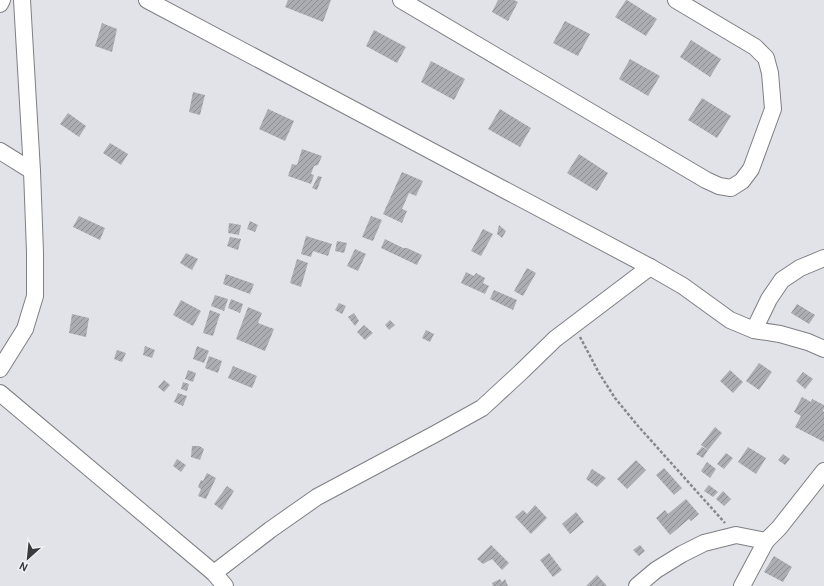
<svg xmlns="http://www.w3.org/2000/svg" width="824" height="586" font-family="Cabin,sans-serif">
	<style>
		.building { fill: url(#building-hatch) }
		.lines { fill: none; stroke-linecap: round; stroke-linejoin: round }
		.street-casing { stroke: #7e7f84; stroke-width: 18 }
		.path { stroke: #86878b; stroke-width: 2.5; stroke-dasharray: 3 2; stroke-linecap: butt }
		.street { stroke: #fff; stroke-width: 16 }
	</style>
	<defs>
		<pattern id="building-hatch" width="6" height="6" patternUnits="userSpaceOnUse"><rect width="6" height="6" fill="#acadb2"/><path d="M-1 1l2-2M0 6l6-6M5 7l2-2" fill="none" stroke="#8d8e92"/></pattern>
	</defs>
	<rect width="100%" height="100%" fill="#e1e3e8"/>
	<g class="building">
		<polygon points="288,0 331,0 323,22 285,7"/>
		<polygon points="498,0 514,0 518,2 508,21 492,12"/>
		<polygon points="626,0 627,0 657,19 646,36 615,17"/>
		<polygon points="565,21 590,34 578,56 553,43"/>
		<polygon points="102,23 117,29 112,52 95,46"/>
		<polygon points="374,30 406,47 397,63 366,46"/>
		<polygon points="691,40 721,59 710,77 680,57"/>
		<polygon points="630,59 660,76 648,96 619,79"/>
		<polygon points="431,61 465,79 454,100 421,82"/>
		<polygon points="193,92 205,95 200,115 189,112"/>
		<polygon points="702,98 731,116 717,138 688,120"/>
		<polygon points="268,109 294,121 285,141 259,129"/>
		<polygon points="500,109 531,128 520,147 488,129"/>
		<polygon points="68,113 86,126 79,137 60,124"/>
		<polygon points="110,143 128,154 121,165 103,153"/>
		<polygon points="302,149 322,156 318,165 314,166 311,174 314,175 311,184 288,176 292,164 297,165"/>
		<polygon points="579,154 608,173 597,191 567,173"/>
		<polygon points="402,172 423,181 416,196 409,193 402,209 407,211 402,223 383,214"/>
		<polygon points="318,176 322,177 317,190 312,188"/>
		<polygon points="79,216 105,228 100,240 73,227"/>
		<polygon points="371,216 382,220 373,241 362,237"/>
		<polygon points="250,221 258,225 255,232 247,229"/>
		<polygon points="229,223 241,225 239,235 228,233"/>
		<polygon points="499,225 506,231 502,238 497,234"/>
		<polygon points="483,229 493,234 481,256 471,251"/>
		<polygon points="306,236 332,244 328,256 313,251 311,257 301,254"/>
		<polygon points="230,237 241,239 238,250 227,246"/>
		<polygon points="385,239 403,248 407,248 422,255 417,265 381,248"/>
		<polygon points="337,241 347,243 344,253 335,251"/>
		<polygon points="355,249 366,254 358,271 347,266"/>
		<polygon points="186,253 198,259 192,270 180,263"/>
		<polygon points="297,259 308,263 301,287 290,283"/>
		<polygon points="527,268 536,273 523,296 514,291"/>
		<polygon points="466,272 474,276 476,273 485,278 483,283 489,286 485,294 461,283"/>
		<polygon points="226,274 254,284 250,294 223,284"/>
		<polygon points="494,290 517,300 513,310 490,299"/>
		<polygon points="215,295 228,299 224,311 211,306"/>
		<polygon points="231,299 243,304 240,313 228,308"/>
		<polygon points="181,300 201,311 193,326 173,315"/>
		<polygon points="339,303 346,306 342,314 335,310"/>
		<polygon points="797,304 815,315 809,324 791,313"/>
		<polygon points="248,307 262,313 258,323 274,329 265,351 236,339"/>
		<polygon points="210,310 220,314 213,336 203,333"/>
		<polygon points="354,313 359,321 355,326 348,317"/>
		<polygon points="72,314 89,318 86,337 69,333"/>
		<polygon points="390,320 395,325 389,330 385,325"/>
		<polygon points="364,325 373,333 365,340 357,332"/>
		<polygon points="426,330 434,334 430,342 422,338"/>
		<polygon points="145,346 155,350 152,358 143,355"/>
		<polygon points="197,346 209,351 204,363 193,359"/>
		<polygon points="117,350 126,353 122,362 114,359"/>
		<polygon points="209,356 222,361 218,373 205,368"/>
		<polygon points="759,363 772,372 759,390 746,381"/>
		<polygon points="233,366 257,376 252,388 228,378"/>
		<polygon points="188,370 196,373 193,382 185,379"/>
		<polygon points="730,370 743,382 733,393 720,381"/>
		<polygon points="803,372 813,379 805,389 796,381"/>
		<polygon points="164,380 170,385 164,392 158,387"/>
		<polygon points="183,382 189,384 187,391 181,389"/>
		<polygon points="178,393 187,396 183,406 174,402"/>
		<polygon points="802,397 811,402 812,399 824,405 824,408 823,411 824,412 824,442 795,427 801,416 794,412"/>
		<polygon points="715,427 722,433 708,450 701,445"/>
		<polygon points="192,446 199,446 204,449 200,460 191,457"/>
		<polygon points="702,447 708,450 703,458 696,454"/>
		<polygon points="748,447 766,458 756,474 738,462"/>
		<polygon points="726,453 733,458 724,469 717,464"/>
		<polygon points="783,454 790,459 785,465 778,460"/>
		<polygon points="177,459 186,465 181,472 173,466"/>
		<polygon points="636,460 646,470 627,489 617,479"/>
		<polygon points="707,462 716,469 710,478 701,471"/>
		<polygon points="664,468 682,488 674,495 656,475"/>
		<polygon points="592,469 606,478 597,487 586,479"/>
		<polygon points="207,473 216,478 206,499 198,496 201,489 198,487 201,480 203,481"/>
		<polygon points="709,485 718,492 713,497 704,491"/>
		<polygon points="227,486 234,491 222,510 214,504"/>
		<polygon points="723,491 731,499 724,506 716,499"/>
		<polygon points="686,499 699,514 691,521 689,519 670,535 656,518 665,510 668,514"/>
		<polygon points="535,505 547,518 531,534 515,517 523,510 527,514"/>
		<polygon points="576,512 584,522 570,534 562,524"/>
		<polygon points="491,545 509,563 502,570 492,559 483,564 477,559"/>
		<polygon points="640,545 645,551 639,556 633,550"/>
		<polygon points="549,553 562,570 553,577 540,560"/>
		<polygon points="774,556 792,567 783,582 764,572"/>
		<polygon points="597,575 607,586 586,586"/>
		<polygon points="500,579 502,582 505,579 508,586 493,586 492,583"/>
	</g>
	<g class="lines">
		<g class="street-casing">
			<g id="street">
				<polyline points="147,0 650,267 683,286 730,320 754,330 780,334 808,342 824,349"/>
				<polyline points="401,0 706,180 719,186 731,188 742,181 751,169 773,109 770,73 766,58 755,47 676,0"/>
				<polyline points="0,4 2,0"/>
				<polyline points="0,151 32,171"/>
				<polyline points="754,330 769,299 782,280 800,268 824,258"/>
				<polyline points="0,369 25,329 35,296 35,252 32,171 22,0"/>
				<polyline points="0,393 214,573 225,586"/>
				<polyline points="214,573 270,530 317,497 435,434 482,408 521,372 555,339 650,267"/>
				<polyline points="637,586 656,570 682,554 704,543 736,535 766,541 779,528 824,471"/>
				<polyline points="742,586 766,541"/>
			</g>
		</g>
		<polyline class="path" points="580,337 599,373 615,398 638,426 725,523"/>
		<use href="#street" class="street"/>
	</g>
	<g transform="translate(28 558) rotate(207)" stroke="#eef0f5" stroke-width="3" paint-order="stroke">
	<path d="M0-3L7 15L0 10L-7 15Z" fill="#3a3b3d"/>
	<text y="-6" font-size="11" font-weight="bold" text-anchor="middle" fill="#3a3b3d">N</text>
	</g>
</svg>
